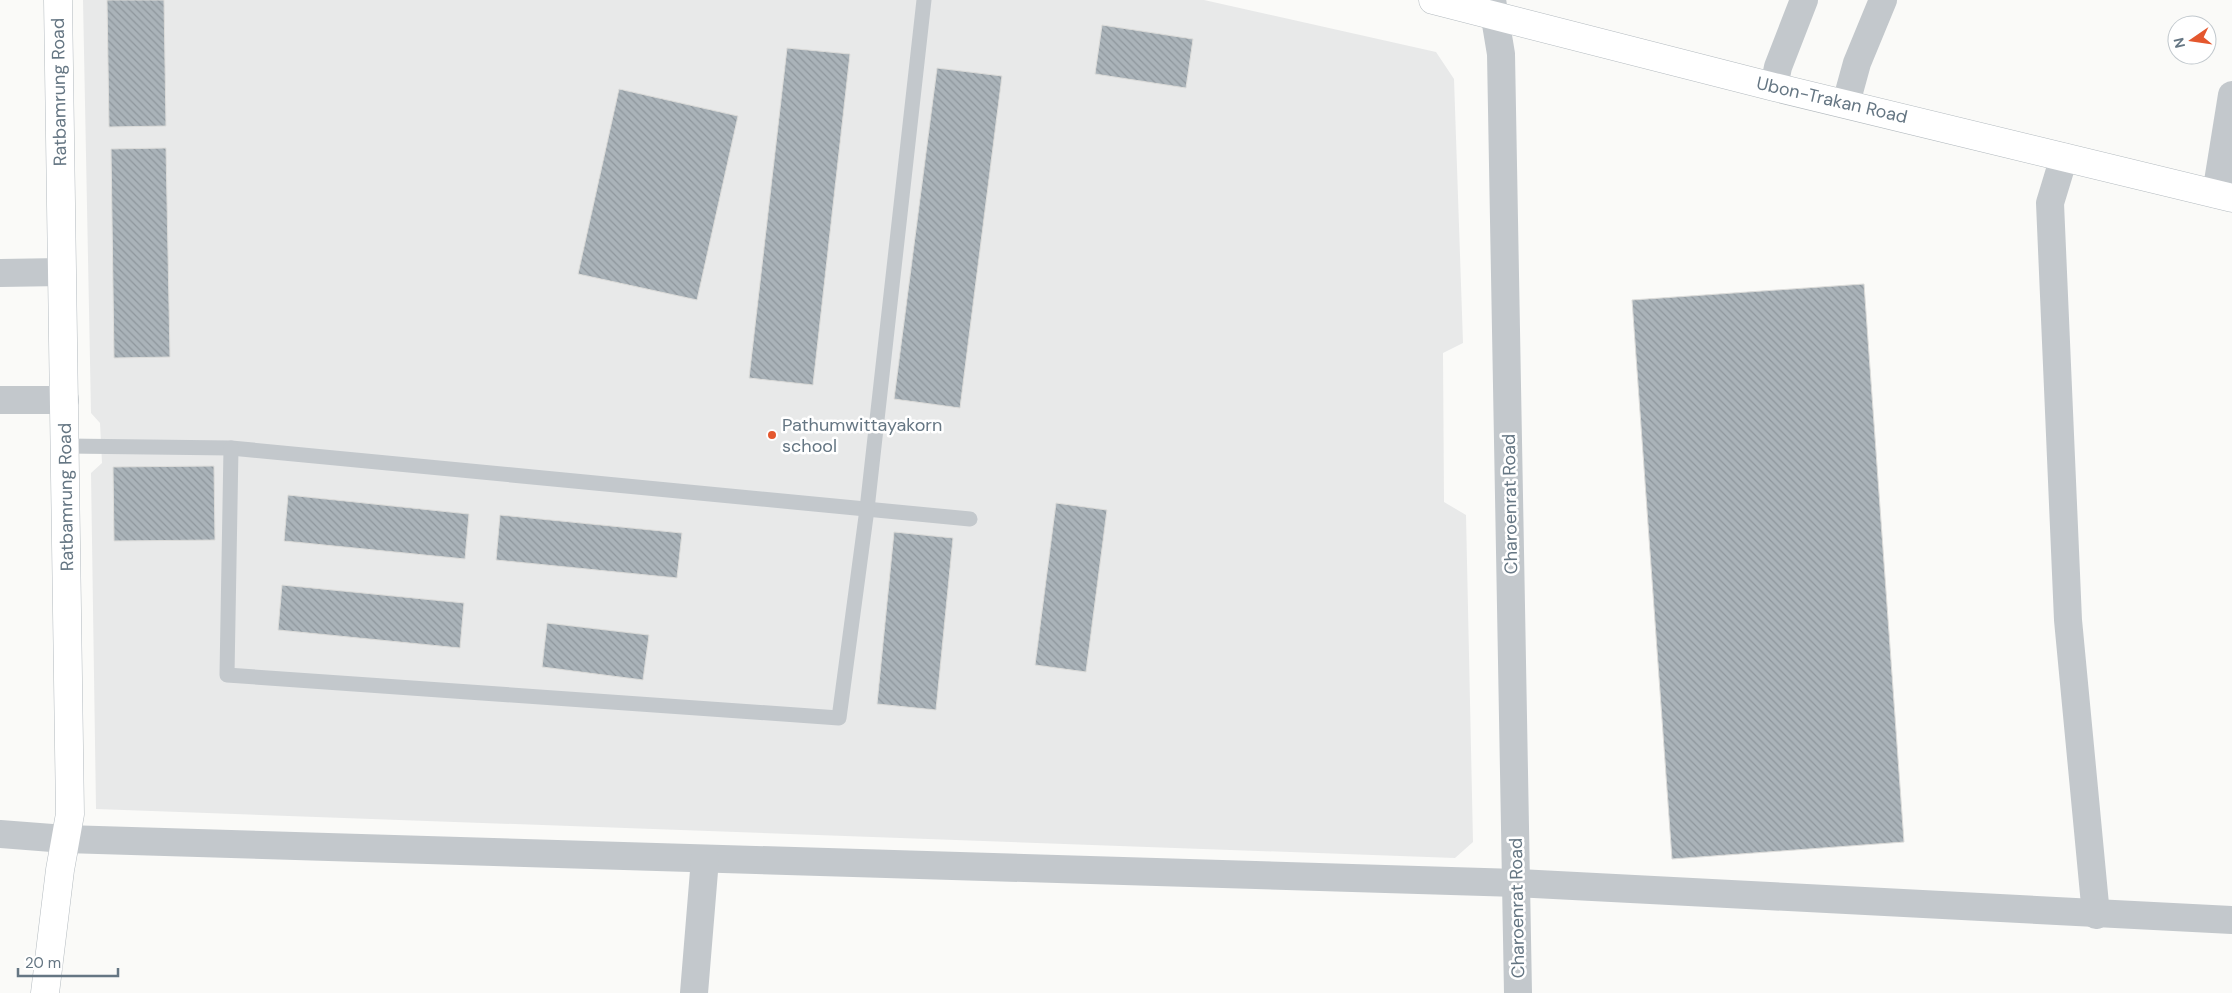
<svg xmlns="http://www.w3.org/2000/svg" width="2232" height="993" font-family="'DM Sans',sans-serif">
	<style>
		.built { fill: #e8e9e9 }
		.building { fill: url(#building-back-hatch); stroke: #dcdcda }
		.lines { fill: none; stroke-linecap: round; stroke-linejoin: round }
		.secondary-casing { stroke: #b3babf; stroke-width: 29 }
		.lane { stroke: #c3c8cc; stroke-width: 15 }
		.street { stroke: #c3c8cc; stroke-width: 28 }
		.secondary { stroke: #fff; stroke-width: 28 }
		.poi-dot { fill: #e4572e; stroke: #fff; stroke-width: 2 }
		.labels { text-anchor: middle; dominant-baseline: central; stroke-width: 5; stroke-linejoin: round; paint-order: stroke }
		.street-label { font-size: 18px; fill: #657683; stroke: #fff }
		.poi-label { font-size: 18px; fill: #657683; stroke: #fff; text-anchor: start }
	</style>
	<defs>
		<pattern id="building-back-hatch" width="6" height="6" patternUnits="userSpaceOnUse" patternTransform="scale(1.25)"><rect width="6" height="6" fill="#aab3b9"/><path d="M-1 5l2 2M0 0l6 6M5-1l2 2" fill="none" stroke="#8e969c"/></pattern>
	</defs>
	<rect width="100%" height="100%" fill="#fafaf8"/>
	<polygon class="built" points="83,0 1204,0 1436,52 1454,79 1463,343 1443,353 1444,502 1466,515 1473,842 1455,858 96,809 91,473 102,463 100,423 91,413"/>
	<g class="building">
		<polygon points="107,0 164,0 166,126 109,127"/>
		<polygon points="1102,25 1193,39 1186,88 1095,74"/>
		<polygon points="787,48 850,54 813,385 749,378"/>
		<polygon points="937,68 1002,76 960,408 894,399"/>
		<polygon points="619,89 738,116 697,300 578,274"/>
		<polygon points="166,148 170,357 114,358 111,149"/>
		<polygon points="1864,284 1904,842 1672,859 1632,300"/>
		<polygon points="214,466 215,540 114,541 113,467"/>
		<polygon points="288,495 469,514 465,559 284,541"/>
		<polygon points="1056,503 1107,510 1086,672 1035,665"/>
		<polygon points="500,515 682,533 677,578 496,560"/>
		<polygon points="894,532 953,538 936,710 877,704"/>
		<polygon points="282,585 464,603 460,648 278,630"/>
		<polygon points="547,623 649,635 643,680 542,667"/>
	</g>
	<g class="lines">
		<g class="secondary-casing">
			<g id="secondary">
				<polyline points="1433,0 1774,87 2232,198"/>
				<polyline points="45,993 60,870 70,814 58,0"/>
			</g>
		</g>
		<g class="lane">
			<polyline points="66,446 231,448 970,519"/>
			<polyline points="231,448 227,675 839,718 867,509 924,0"/>
		</g>
		<g class="street">
			<polyline points="1492,0 1501,54 1518,993"/>
			<polyline points="1774,87 1778,67 1804,0"/>
			<polyline points="1846,103 1857,63 1883,0"/>
			<polyline points="2064,157 2050,203 2068,620 2096,915"/>
			<polyline points="2216,194 2232,95"/>
			<polyline points="0,273 62,272"/>
			<polyline points="0,400 65,400"/>
			<polyline points="0,834 65,839 1517,883 2232,920"/>
			<polyline points="694,993 705,859"/>
		</g>
		<use href="#secondary" class="secondary"/>
	</g>
	<circle class="poi-dot" cx="772" cy="435" r="5"/>
	<g class="labels">
		<g class="street-label">
			<text transform="translate(59 92) rotate(-91)">Ratbamrung Road</text>
			<text transform="translate(1832 100) rotate(13)">Ubon-Trakan Road</text>
			<text transform="translate(66 497) rotate(-91)">Ratbamrung Road</text>
			<text transform="translate(1510 504) rotate(-91)">Charoenrat Road</text>
			<text transform="translate(1517 908) rotate(-91)">Charoenrat Road</text>
		</g>
		<g class="poi-label">
			<text x="782" y="425">Pathumwittayakorn<tspan x="782" dy="21">school</tspan></text>
		</g>
	</g>
	<g transform="translate(2192 40) rotate(257)"><circle r="24" fill="#ffffff" stroke="#c1c8cd"/>
	<path d="M0-4L9 19L0 12L-9 19Z" fill="#e4572e"/>
	<text y="-8" font-size="14" font-weight="bold" text-anchor="middle" fill="#657683">N</text>
	</g>
	<path d="M18 968v8h100v-8" fill="none" stroke="#657683" stroke-width="2.5"/>
	<text x="25" y="968" font-size="15" fill="#657683" stroke="#ffffff" stroke-width="4" paint-order="stroke">20 m</text>
</svg>
